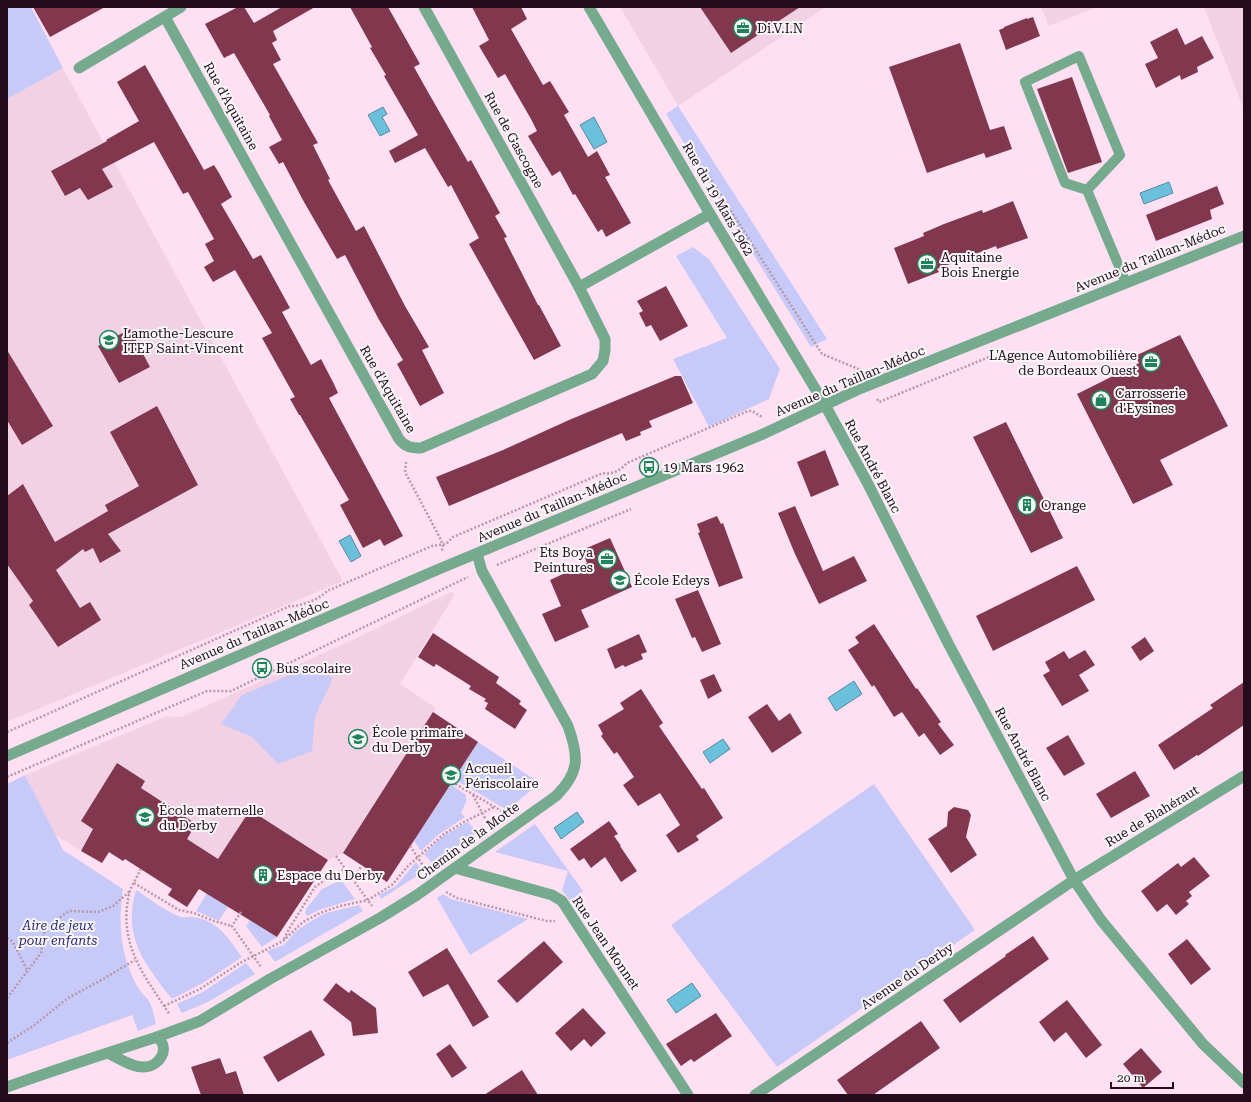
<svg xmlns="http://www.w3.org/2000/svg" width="1251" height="1102" font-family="'Roboto Serif',serif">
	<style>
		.built { fill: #f3d1e5 }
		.green { fill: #c7caf9 }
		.water { fill: #6bc0dc; stroke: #568aa2 }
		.building { fill: #81384f }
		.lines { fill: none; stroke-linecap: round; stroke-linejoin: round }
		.path { stroke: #b699aa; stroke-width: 2.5; stroke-dasharray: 2 2; stroke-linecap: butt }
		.service { stroke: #75aa8f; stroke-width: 10 }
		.minor { stroke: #75aa8f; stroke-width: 11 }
		.tertiary { stroke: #75aa8f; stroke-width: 11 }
		.labels { text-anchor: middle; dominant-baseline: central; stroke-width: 4; stroke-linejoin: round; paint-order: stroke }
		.poi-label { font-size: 13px; fill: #250b1c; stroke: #f7f7f7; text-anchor: start }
		.street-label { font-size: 13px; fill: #250b1c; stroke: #f7f7f7 }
		.park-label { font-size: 13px; font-style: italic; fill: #302872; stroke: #f7f7f7 }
	</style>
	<rect width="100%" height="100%" fill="#ffe0f2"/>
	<g class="built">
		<polygon points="620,7 826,7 678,106"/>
		<polygon points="1041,7 1097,7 1049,26"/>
		<polygon points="1204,7 1244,7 1244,110"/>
		<polygon points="63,68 343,581 7,722 7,99"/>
		<polygon points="451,592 455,594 400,684 436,708 433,712 478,742 387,882 343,853 328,860 250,810 187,907 168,895 172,889 125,859 123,861 109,853 102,863 55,835 25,775 167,716 181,717 352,640"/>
	</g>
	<g class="green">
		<polygon points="7,7 31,7 63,68 7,99"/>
		<polygon points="678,106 827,339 811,347 666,114"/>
		<polygon points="693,247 709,259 780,369 769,399 709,427 673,359 727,338 676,256"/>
		<polygon points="313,665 333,678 315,717 312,751 278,764 252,737 221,724 242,695"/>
		<polygon points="478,742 540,783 507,810 454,779"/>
		<path d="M25,775L63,850L123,889C118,924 120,954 137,986C140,992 147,997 150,1003C153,1009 154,1017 156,1024L138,1031L132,1015L7,1060V784Z"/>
		<polygon points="450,784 466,795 466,802 461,813 465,817 438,835 421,851 414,840"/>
		<polygon points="874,784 975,930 777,1067 671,925"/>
		<polygon points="468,822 477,832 433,864 424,854 443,836"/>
		<polygon points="535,824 583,891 570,901 562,890 568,871 495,852"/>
		<polygon points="416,862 423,872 381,899 379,895 396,886"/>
		<polygon points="341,880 355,899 319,910 307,916 305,913 306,909 322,889"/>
		<path d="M136,890C149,898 166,912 181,917C185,918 189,916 193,917C219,921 228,938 242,957L203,983L172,999C145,965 122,936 136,890Z"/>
		<polygon points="207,893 228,907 219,921 196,911"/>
		<polygon points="443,894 451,899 528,919 470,955 437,898"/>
		<polygon points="359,905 363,911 275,962 267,951 284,945 295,932 311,921 326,913"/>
		<polygon points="250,920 277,937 262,947 246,926"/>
		<polygon points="246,963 255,974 208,1002 182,1013 177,1004 203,992"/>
	</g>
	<g class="water">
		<polygon points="383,107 387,114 382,117 390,131 380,136 368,115"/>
		<polygon points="594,117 607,142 594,149 580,125"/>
		<polygon points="1169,182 1173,193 1144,204 1140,193"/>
		<polygon points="350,535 361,556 351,562 339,541"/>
		<polygon points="854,681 862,694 836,711 828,698"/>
		<polygon points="723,739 730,749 710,763 703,752"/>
		<polygon points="577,812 584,822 561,839 554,828"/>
		<polygon points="692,983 701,996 676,1013 667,1000"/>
	</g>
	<g class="building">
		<polygon points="33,7 105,7 50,37"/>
		<polygon points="238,7 244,7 254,23 282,7 315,7 273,31 277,40 272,43 281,60 273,64 318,143 313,145 330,179 328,180 356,231 364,226 405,306 429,347 422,350 444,393 420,406 397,364 403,360 378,318 345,255 337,259 304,202 283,162 279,164 269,147 282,140 269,116 270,115 234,53 224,58 205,24"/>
		<polygon points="350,7 388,7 420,64 414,67 424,85 468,162 471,160 500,213 495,216 507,237 504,238 538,305 539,305 561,346 534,360 469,244 479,238 451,185 448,187 425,148 395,163 389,151 418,135 384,76 386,75 370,48 372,47"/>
		<polygon points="472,7 521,7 527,19 511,29 543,85 550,81 569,112 564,115 588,157 597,151 610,175 605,177 631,223 606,237 602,229 598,232 575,194 573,195 560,171 552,176 528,136 537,131 531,119 505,74 498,78 479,46 489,40"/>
		<polygon points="700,7 800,7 731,53"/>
		<polygon points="1033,17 1040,36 1006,50 999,30 1004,28 1004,27 1027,18 1027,19"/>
		<polygon points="1177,28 1185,45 1202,36 1214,58 1197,67 1198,72 1181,80 1180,75 1156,88 1145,64 1158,58 1150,42"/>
		<polygon points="960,43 990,130 1004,126 1012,149 986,158 984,153 927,173 889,67"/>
		<polygon points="145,65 204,170 214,165 219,173 232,197 221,204 253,259 261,255 290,308 282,312 311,365 321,359 334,384 338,393 329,398 403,536 384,546 380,539 363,548 340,505 349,500 300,415 299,415 290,399 295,397 262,338 272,333 235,270 213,282 204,267 214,261 205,244 214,239 188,192 183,194 154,142 102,169 113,187 88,200 80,188 65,196 51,171 107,141 106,140 139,121 117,82"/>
		<polygon points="1072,77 1102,162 1068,173 1037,89"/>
		<polygon points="1217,186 1224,204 1210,210 1212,219 1156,241 1146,215"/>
		<polygon points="1013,201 1028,238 997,249 996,246 937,269 939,272 908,284 894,248 924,236 923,233 944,224 982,210 983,213"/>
		<polygon points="666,286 688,326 660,341 651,325 646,327 639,313 643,311 637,301"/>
		<polygon points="130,329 150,367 119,383 98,346"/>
		<polygon points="1180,335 1228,426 1160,460 1173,485 1133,504 1077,394 1139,363 1135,356"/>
		<polygon points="7,350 53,426 22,445 7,420"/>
		<polygon points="675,376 681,376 693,403 649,421 652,427 640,432 641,435 626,441 622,433 449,506 436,477 503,450 569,420"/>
		<polygon points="157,406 198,485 108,534 121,551 100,563 93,548 85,552 83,549 56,570 80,608 90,602 101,620 58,647 29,605 33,601 7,564 7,496 23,484 55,542 108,511 105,505 139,486 110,432"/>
		<polygon points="1006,422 1063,538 1031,553 973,437"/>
		<polygon points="825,450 839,485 811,497 797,462"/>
		<polygon points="795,506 823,571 854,556 867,581 819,604 795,554 778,513"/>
		<polygon points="717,516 721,524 723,523 743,578 719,587 698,533 700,532 697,524"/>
		<polygon points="610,538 632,587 581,610 589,627 555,642 542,614 561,606 550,580 587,563 582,550"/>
		<polygon points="1077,566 1095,600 993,651 976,616"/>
		<polygon points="698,590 721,644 702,652 695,637 692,638 675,599"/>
		<polygon points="874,624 916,689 917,688 941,722 938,724 954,745 940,755 924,733 919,737 902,712 894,717 874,685 872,687 848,650 859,643 855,637"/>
		<polygon points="433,633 499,677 496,683 521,701 519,704 527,710 515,729 485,709 488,703 484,701 486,699 469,689 471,686 436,664 434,667 418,657"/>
		<polygon points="639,634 647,652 641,654 643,659 625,667 623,665 615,669 607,649"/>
		<polygon points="1145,637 1154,651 1140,661 1131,647"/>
		<polygon points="1085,650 1095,665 1079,675 1089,691 1062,706 1043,675 1050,671 1045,662 1064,651 1069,659"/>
		<polygon points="714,674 722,691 708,699 700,680"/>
		<polygon points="1244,682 1244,725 1198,756 1197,755 1174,770 1158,745 1213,708 1210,705"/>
		<polygon points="641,689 663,723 659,726 702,789 704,788 723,818 696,836 699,840 678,853 666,835 680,825 660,793 638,806 623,785 634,777 617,752 614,754 601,736 603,734 598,725 624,709 620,703"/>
		<polygon points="767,704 779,721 790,713 802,733 772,753 748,717"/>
		<polygon points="433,712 478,742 387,882 343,853"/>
		<polygon points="1068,735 1085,764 1064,776 1046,748"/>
		<polygon points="117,763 145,781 141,788 196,824 187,839 218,859 250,810 328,860 277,937 199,889 187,907 168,895 172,889 125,859 123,861 109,852 102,863 81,851 93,829 81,821"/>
		<polygon points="1135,771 1150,796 1111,818 1096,794"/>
		<polygon points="954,807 968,810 971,815 966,837 977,855 951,873 928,839 947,826 948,812"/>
		<polygon points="609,821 618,834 614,836 621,846 620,846 637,871 621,882 605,857 591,868 584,858 579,861 570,849"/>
		<polygon points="1194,857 1210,876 1189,892 1192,896 1186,901 1189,904 1176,915 1167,904 1157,912 1141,891 1178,863 1181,867"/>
		<polygon points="1033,936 1049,959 960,1023 943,1000 1006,956 1005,955"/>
		<polygon points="1187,939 1211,969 1191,985 1168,954"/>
		<polygon points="544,941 563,962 517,1003 497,981"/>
		<polygon points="447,948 489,1017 473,1027 448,984 423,997 408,972"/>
		<polygon points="336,983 349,993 351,990 376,1008 378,1033 353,1036 351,1022 323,1000"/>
		<polygon points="1067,1000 1102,1045 1086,1058 1066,1032 1054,1042 1039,1022"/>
		<polygon points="583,1008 606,1033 591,1047 584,1039 571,1051 555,1033"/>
		<polygon points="716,1013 732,1036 694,1062 691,1059 681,1066 666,1044"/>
		<polygon points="921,1021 940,1048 873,1095 848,1095 837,1080"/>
		<polygon points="311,1030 325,1055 278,1082 263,1057"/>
		<polygon points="450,1044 467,1068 452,1078 436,1054"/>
		<polygon points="1141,1048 1162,1072 1143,1088 1123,1064"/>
		<polygon points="220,1058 226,1074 236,1071 244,1095 201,1095 191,1067"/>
		<polygon points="522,1070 538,1095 484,1095"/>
	</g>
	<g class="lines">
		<g class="path">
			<polyline points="705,170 822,354 861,370 863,369"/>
			<polyline points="877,399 879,402 994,355"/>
			<polyline points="406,462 405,472 440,538 443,545 442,551"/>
			<polyline points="497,565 631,509"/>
			<path d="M7,732L290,606C300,607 320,599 327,591L432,546L446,544L453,537L603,473C612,475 621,470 627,463L748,411H752L762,417"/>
			<polyline points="7,777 207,691 231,691 468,577"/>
			<polyline points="452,782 505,813"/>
			<polyline points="473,795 489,826"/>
			<polyline points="410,846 426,870"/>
			<polyline points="336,856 372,906"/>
			<path d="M141,869C137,877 131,886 129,894C118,945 144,975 170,1015"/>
			<polyline points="353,879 362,865"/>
			<polyline points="134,883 179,910 194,913 214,921 232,926"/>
			<polyline points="446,892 457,898 547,921 555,921"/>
			<polyline points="241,912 232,926 261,967"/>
			<polyline points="7,938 13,942 27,970"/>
			<polyline points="284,939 289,929 315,887 330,876 345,869"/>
			<polyline points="7,998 41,953 45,928 69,911 98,912 113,906 129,892"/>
			<polyline points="164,1006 200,989 240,963 283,941 303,922 320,913 340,906 368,900 392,885 408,866 444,834 466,821 494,807"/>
			<polyline points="7,1043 33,1026 68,998 105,978 135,960"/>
		</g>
		<polyline class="service" points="1087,190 1065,183 1025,82 1079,56 1120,155 1087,190 1126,283"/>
		<g class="minor">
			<polyline points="424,7 579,287"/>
			<polyline points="589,7 710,214 825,405"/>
			<path d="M165,17L399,439C405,447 411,448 421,448L592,374L603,361L605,350V339L579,287L710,214"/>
			<polyline points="79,68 181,7"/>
			<polyline points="455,868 552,895 562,901 688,1095"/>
			<path d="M157,1037L200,1021L270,979L380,918L417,895L556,796C580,772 579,757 568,726L482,571L477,554"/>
			<path d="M7,1087C57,1069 107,1053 157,1037C171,1048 160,1067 143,1067C131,1067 119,1058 107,1053"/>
			<polyline points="755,1095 1074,880 1244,776"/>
		</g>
		<g class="tertiary">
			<polyline points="825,405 867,482 948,643 1074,880 1101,920 1203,1044 1244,1083"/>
			<polyline points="7,756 439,569 763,434 857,390 1244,236"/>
		</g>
	</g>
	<defs>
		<g id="office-ring" transform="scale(1)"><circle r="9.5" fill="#f7f7f7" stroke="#1f835c" stroke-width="1.5"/><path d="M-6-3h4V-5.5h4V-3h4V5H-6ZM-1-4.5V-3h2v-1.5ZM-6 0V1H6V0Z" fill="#1f835c"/></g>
		<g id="school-ring" transform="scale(1)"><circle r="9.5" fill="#f7f7f7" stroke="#1f835c" stroke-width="1.5"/><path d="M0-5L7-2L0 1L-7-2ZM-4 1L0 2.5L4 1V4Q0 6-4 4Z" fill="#1f835c"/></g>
		<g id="shop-ring" transform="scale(1)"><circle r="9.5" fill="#f7f7f7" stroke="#1f835c" stroke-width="1.5"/><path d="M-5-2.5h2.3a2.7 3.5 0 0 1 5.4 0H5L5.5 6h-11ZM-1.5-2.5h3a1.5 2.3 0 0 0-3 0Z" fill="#1f835c"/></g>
		<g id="bus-ring" transform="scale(1)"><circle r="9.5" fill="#f7f7f7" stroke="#1f835c" stroke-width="1.5"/><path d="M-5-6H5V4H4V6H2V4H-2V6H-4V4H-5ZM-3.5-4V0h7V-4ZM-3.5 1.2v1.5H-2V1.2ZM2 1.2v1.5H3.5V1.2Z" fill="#1f835c"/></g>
		<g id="building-ring" transform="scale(1)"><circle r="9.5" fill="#f7f7f7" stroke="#1f835c" stroke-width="1.5"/><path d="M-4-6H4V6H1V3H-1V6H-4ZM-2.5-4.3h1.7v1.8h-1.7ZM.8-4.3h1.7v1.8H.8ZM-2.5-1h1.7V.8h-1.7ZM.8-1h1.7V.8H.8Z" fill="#1f835c"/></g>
	</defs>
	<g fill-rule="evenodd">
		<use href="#office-ring" x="743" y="28"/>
		<use href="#office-ring" x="927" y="264"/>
		<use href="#school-ring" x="109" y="340"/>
		<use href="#office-ring" x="1151" y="362"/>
		<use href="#shop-ring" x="1101" y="400"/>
		<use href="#bus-ring" x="649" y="467"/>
		<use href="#building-ring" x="1027" y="505"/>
		<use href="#office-ring" x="607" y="559"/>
		<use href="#school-ring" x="620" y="580"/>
		<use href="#bus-ring" x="262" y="668"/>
		<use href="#school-ring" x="358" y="739"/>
		<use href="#school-ring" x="451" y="775"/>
		<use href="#school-ring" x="145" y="817"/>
		<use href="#building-ring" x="263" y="875"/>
	</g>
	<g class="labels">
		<g class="poi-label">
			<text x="757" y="28">Di.V.I.N</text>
			<text x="941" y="257">Aquitaine<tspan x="941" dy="15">Bois Energie</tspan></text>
			<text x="123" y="333">Lamothe-Lescure<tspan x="123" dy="15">ITEP Saint-Vincent</tspan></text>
			<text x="1137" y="355" text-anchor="end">L'Agence Automobilière<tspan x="1137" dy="15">de Bordeaux Ouest</tspan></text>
			<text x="1115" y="393">Carrosserie<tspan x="1115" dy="15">d'Eysines</tspan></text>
			<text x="663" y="467">19 Mars 1962</text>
			<text x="1041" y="505">Orange</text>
			<text x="593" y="552" text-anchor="end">Ets Boya<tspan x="593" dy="15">Peintures</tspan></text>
			<text x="634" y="580">École Edeys</text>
			<text x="276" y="668">Bus scolaire</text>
			<text x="372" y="732">École primaire<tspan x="372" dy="15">du Derby</tspan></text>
			<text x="465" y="768">Accueil<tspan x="465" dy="15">Périscolaire</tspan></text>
			<text x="159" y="810">École maternelle<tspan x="159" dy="15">du Derby</tspan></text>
			<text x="277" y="875">Espace du Derby</text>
		</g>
		<g class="street-label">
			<text transform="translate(231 106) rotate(61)">Rue d'Aquitaine</text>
			<text transform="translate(514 140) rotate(61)">Rue de Gascogne</text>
			<text transform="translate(718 199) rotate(60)">Rue du 19 Mars 1962</text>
			<text transform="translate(1150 258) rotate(-22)">Avenue du Taillan-Médoc</text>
			<text transform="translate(850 381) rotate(-23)">Avenue du Taillan-Médoc</text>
			<text transform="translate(388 389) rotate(60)">Rue d'Aquitaine</text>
			<text transform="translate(873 466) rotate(62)">Rue André Blanc</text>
			<text transform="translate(552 507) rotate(-23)">Avenue du Taillan-Médoc</text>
			<text transform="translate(254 634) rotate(-23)">Avenue du Taillan-Médoc</text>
			<text transform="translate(1023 754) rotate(62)">Rue André Blanc</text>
			<text transform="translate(1152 816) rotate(-31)">Rue de Blahéraut</text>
			<text transform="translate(468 841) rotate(-36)">Chemin de la Motte</text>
			<text transform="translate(606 943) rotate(56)">Rue Jean Monnet</text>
			<text transform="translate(907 976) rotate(-34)">Avenue du Derby</text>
		</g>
		<g class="park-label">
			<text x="58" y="925">Aire de jeux<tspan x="58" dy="15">pour enfants</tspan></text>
		</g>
	</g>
	<rect width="1251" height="1102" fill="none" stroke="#250b1c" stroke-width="16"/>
	<path d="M1111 1082v6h62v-6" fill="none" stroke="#250b1c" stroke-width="2"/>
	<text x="1117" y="1082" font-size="12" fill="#250b1c" stroke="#f7f7f7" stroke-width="3" paint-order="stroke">20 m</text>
</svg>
